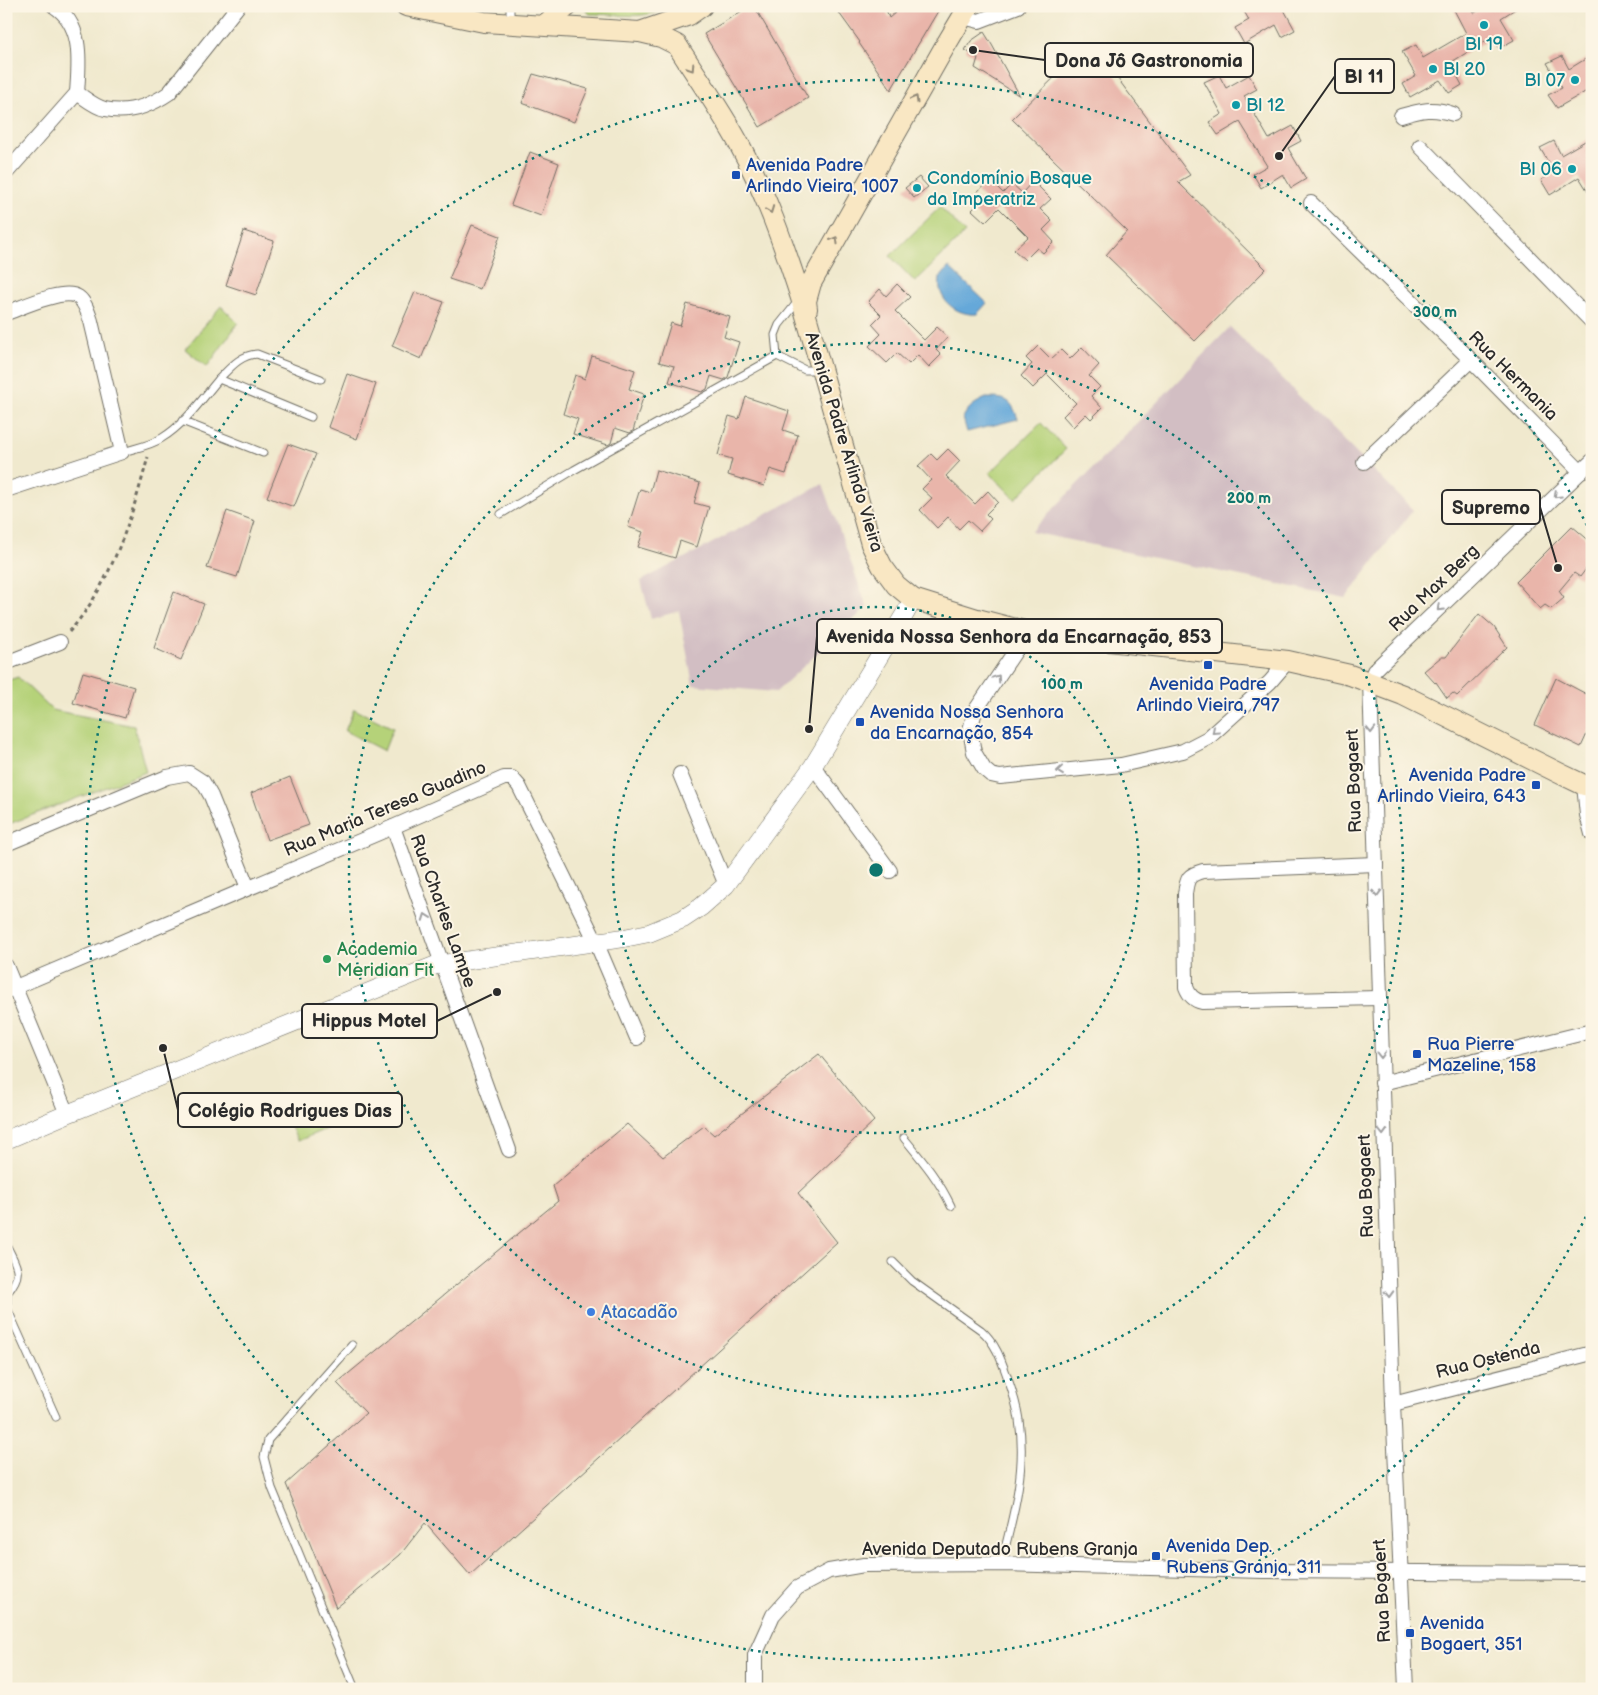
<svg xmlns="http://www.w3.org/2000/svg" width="1598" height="1695" font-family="'Balsamiq Sans',sans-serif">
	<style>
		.industrial { fill: #d2bec3 }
		.green { fill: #b5d279; stroke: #707e52 }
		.water { fill: #65a8d9; stroke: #486a82 }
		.building { fill: #e9b5aa }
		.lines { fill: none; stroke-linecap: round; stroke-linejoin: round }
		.service-casing { stroke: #706e64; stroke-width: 9 }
		.minor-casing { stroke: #706e64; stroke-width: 16 }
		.tertiary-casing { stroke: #706e64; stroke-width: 19 }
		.secondary-casing { stroke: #706e64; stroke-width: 22 }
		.path { stroke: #706e64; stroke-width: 3; stroke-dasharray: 4 4; stroke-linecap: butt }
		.service { stroke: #fff; stroke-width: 7 }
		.minor { stroke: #fff; stroke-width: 14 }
		.tertiary { stroke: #fff; stroke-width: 18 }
		.secondary { stroke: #f9e7c3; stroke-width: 20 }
		.oneway { stroke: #928977 }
		.oneway2 { stroke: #a0a0a0 }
		.ring { fill: none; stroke: #0f766e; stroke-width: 2.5; stroke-dasharray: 2.5 5 }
		.culture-dot { fill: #0f9aa8; stroke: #fcf5e5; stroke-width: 2 }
		.transit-dot { fill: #1a4fb4; stroke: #fcf5e5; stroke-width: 2 }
		.leisure-dot { fill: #2e9e5b; stroke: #fcf5e5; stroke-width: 2 }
		.shop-dot { fill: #3f7fe0; stroke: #fcf5e5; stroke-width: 2 }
		.labels { text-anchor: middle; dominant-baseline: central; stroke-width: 4; stroke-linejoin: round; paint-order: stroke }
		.culture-label { font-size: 18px; fill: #0d838f; stroke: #fcf5e5; text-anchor: start }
		.transit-label { font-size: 18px; fill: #164399; stroke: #fcf5e5; text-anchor: start }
		.street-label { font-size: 18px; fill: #2b2b2b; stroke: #fcf5e5 }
		.leisure-label { font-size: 18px; fill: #27864d; stroke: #fcf5e5; text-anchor: start }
		.shop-label { font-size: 18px; fill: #366cbe; stroke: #fcf5e5; text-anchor: start }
		.centre { fill: #0f766e; stroke: #fcf5e5; stroke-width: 2.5 }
		.ring-label { font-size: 15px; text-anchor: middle; font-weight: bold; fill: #0f766e; stroke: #fcf5e5; stroke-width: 4; stroke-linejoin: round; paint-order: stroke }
		.leader { fill: none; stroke: #2b2b2b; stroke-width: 2 }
		.callout-dot { fill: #2b2b2b; stroke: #fcf5e5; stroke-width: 2 }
		.callout { fill: #fcf5e5; stroke: #2b2b2b; stroke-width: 2 }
		.callout-label { font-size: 19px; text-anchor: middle; font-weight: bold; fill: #2b2b2b }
	</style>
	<rect width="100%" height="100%" fill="#fcf5e5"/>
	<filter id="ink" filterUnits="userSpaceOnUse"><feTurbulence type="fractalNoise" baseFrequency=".02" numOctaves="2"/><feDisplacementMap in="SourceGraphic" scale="10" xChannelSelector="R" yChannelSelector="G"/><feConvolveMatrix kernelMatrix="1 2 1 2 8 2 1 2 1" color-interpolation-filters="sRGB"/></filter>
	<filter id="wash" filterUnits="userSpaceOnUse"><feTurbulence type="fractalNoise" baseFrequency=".0096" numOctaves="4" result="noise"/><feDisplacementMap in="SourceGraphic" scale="20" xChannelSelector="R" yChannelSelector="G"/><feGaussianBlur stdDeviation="1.12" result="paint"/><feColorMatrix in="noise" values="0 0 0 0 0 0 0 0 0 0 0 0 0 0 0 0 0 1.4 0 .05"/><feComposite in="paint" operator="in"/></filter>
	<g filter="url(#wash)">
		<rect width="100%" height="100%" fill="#f0e9ce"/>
		<g class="industrial">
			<polygon points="1230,327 1413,510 1346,598 1031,532"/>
			<polygon points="823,484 867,607 776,692 693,685 679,611 651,619 641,581"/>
		</g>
		<g class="green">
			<path d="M588,6H670C646,21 617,14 590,14L586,11Z"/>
			<polygon points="940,207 965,233 915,282 890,256"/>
			<polygon points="221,306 238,323 207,367 185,349"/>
			<polygon points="1041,423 1066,449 1015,499 990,473"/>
			<polygon points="18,677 52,710 134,726 146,772 6,825 6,681"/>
			<polygon points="354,709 393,728 384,751 345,731"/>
			<polygon points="336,1098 344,1121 298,1141 287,1119"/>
		</g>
		<g class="water">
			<path d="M949,267L987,303L977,314C957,316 936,300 940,278Z"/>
			<path d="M986,398C1007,398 1011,399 1018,419L967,432L963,418C968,407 975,403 986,398Z"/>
		</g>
		<g id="blocks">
			<g class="building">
				<polygon points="750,6 754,6 808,98 760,127 704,34"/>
				<polygon points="834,6 885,6 889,18 903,6 941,6 891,90 859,43 860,42"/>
				<polygon points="1241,6 1282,6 1295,30 1282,37 1276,25 1244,44 1235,28 1249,20"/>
				<polygon points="1452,6 1471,6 1474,13 1487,6 1520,6 1501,18 1514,40 1499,48 1492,37 1450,63 1462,85 1449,93 1440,80 1410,97 1403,84 1416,76 1402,52 1416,45 1423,58 1466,33"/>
				<polygon points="984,32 992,45 1020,96 975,68 978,58 965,50 971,41"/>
				<polygon points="1094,47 1190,175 1178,182 1266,269 1195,341 1106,255 1127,231 1012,119 1069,63"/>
				<polygon points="1592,55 1592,88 1557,108 1548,95 1562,88 1547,63 1562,56 1569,69"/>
				<polygon points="533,74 588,89 574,122 522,103"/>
				<polygon points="1219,75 1226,88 1249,75 1257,89 1244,96 1269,139 1293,126 1301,141 1288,148 1306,179 1291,188 1283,174 1261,188 1253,174 1267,166 1240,122 1218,135 1209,122 1222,114 1204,82"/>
				<polygon points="1592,137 1592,198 1579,177 1550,195 1541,180 1554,172 1540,148 1554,141 1561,155"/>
				<polygon points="530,152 559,163 541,216 511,205"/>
				<polygon points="919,177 928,187 914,198 905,188"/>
				<polygon points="990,180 1003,193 1012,184 1022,193 1033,181 1051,199 1040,209 1052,221 1043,230 1054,242 1043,253 1037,248 1025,260 1014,250 1028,237 999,208 985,222 972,210 984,198 977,192"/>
				<polygon points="472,225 500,236 480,289 449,279"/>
				<polygon points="244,231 274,241 256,295 226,285"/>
				<polygon points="897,284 910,297 895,311 924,340 937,327 948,337 936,350 941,355 929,367 918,355 909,364 897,353 887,363 869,346 881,334 872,324 881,315 868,302 880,289 886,296"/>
				<polygon points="415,292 444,302 421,359 392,346"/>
				<polygon points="687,304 730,317 724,337 739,342 728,377 724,380 711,376 707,389 702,392 669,382 674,366 659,362 671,323 680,326"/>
				<polygon points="1038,346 1051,359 1061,350 1070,359 1082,347 1099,365 1089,376 1100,387 1091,396 1102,408 1091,419 1086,414 1073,427 1063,416 1076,403 1047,374 1033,388 1021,376 1032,364 1026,358"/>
				<polygon points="592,356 635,370 629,389 644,394 633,431 630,433 615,428 611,443 608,445 573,434 578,419 563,414 575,375 585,379"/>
				<polygon points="347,374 376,384 357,439 328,427"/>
				<polygon points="746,397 789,411 783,430 798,435 786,474 770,469 764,486 728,475 732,459 718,455 729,416 739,419"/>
				<polygon points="288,444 316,454 294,507 267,497"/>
				<polygon points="948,449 960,461 946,476 975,504 988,491 998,502 986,514 991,519 980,531 968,520 959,529 948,517 937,528 920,510 932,498 922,489 931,480 918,466 931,454 937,460"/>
				<polygon points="656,470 700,483 694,503 709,507 697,547 680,541 675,558 638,547 643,532 628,527 640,489 650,492"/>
				<polygon points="227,511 255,521 237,577 207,568"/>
				<polygon points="1572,526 1592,543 1592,561 1580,577 1574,573 1559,591 1564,598 1551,609 1545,605 1540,609 1516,582"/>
				<polygon points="174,592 204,604 181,660 154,648"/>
				<polygon points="1479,614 1494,627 1507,647 1457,696 1453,693 1447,698 1436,682 1435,683 1424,671 1441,657 1446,657"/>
				<polygon points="83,672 134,687 125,718 73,703"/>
				<polygon points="1556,678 1592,697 1592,723 1581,747 1535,725"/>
				<polygon points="290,777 309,825 267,840 251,793"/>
				<polygon points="819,1054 874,1121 798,1193 837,1242 470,1575 425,1523 400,1555 336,1608 286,1484 366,1413 337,1383 558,1201 553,1186 627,1124 663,1157 704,1126 714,1135"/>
			</g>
		</g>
	</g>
	<g filter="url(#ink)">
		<use href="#blocks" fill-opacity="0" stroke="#706e64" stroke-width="1"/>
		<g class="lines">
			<g class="service-casing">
				<g id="service">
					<polyline points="510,22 510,6"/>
					<polyline points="799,300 779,325 775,335 777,356 805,370 819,370"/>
					<path d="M219,379C230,368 240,355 257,354L321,379"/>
					<polyline points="182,421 263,453"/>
					<path d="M122,452C135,448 150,446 162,438C185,424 202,399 219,379L311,417"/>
					<polyline points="501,514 574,470 777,356"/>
					<path d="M904,1138C922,1160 939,1180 951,1206"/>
					<path d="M6,1244C16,1266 25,1272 7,1293V1308L56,1417"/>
					<path d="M893,1262L912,1281L981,1330C995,1342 1001,1359 1007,1376C1012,1390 1017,1405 1019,1420C1027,1469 1013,1517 1001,1564"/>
					<polyline points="352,1345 268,1440 264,1457 272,1488 355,1689"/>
				</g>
			</g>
			<g class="minor-casing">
				<g id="minor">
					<path d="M54,6C84,25 79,63 77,93"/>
					<polyline points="963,17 979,21 1018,6"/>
					<path d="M1401,116C1421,110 1433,107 1453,114"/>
					<polyline points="1420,146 1592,322"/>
					<path d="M6,173L77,93C85,98 95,107 105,109C128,114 150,106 169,93L238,6"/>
					<polyline points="1311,203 1471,360 1581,472"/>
					<path d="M6,313C21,308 64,287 78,297C85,302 88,312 91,321L122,452L6,490"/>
					<polyline points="1364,462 1471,360"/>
					<polyline points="1028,632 975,711 970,730 974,752 984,769 991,775 1000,777 1121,765 1183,751 1208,738 1270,682 1288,661"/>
					<polyline points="6,663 60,642"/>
					<polyline points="813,766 890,871"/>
					<polyline points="680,774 726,885"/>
					<polyline points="1584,785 1587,815 1592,834"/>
					<polyline points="393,827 509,1150"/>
					<polyline points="6,844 167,777 189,773 203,782 211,796 248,888"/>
					<path d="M1376,864L1203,871C1188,875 1187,878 1185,894L1186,987C1189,995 1193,1000 1202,1002L1379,998"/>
					<polyline points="6,966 67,1114"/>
					<polyline points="6,991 393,827 504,778 512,778 519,786 596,942 637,1038"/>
					<polyline points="1382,1083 1592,1031"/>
					<polyline points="1393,1404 1592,1353"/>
					<polyline points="755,1689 755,1655 773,1615 797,1588 829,1571 864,1565 1001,1564 1263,1571 1592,1573"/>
					<polyline points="1406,1689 1393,1404 1370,681 1374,671 1380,665 1592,461"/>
				</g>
			</g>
			<g class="tertiary-casing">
				<polyline id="tertiary" points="6,1140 67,1114 436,965 624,938 649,933 683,919 701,907 726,885 813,766 906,612 913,599"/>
			</g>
			<g class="secondary-casing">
				<g id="secondary">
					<path d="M406,6L484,22L640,32L661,37L677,45C697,77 720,109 738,142C765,191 784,245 801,298L871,544L882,566L896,585L913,599L977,619L1028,632L1288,661L1350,675L1403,695L1561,774L1584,785L1592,786"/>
					<polyline points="544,25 568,6"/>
					<polyline points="640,32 689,15 702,6"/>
					<polyline points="807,309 806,301 811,283 944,48 969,6"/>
				</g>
			</g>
			<path class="path" d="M69,632C111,585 132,517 148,457"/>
			<use href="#service" class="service"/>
			<use href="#minor" class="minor"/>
			<use href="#tertiary" class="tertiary"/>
			<use href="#secondary" class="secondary"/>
		</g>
		<defs><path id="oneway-chevron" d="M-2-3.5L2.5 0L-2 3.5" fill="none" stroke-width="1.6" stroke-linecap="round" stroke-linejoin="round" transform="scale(1.25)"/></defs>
		<g class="oneway">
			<use href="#oneway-chevron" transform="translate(691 68) rotate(57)"/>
			<use href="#oneway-chevron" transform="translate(915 99) rotate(-60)"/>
			<use href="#oneway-chevron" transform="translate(770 210) rotate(69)"/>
			<use href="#oneway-chevron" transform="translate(835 240) rotate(-60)"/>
		</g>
		<g class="oneway2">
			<use href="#oneway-chevron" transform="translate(1557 495) rotate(136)"/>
			<use href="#oneway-chevron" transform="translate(1440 608) rotate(136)"/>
			<use href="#oneway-chevron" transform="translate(997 678) rotate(-56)"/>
			<use href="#oneway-chevron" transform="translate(1371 730) rotate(88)"/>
			<use href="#oneway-chevron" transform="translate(1215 731) rotate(138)"/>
			<use href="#oneway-chevron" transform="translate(1060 771) rotate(174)"/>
			<use href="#oneway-chevron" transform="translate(1377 893) rotate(88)"/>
			<use href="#oneway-chevron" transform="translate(426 917) rotate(-110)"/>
			<use href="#oneway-chevron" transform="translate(1381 1055) rotate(89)"/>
			<use href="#oneway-chevron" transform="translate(1383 1132) rotate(88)"/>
			<use href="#oneway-chevron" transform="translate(1389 1294) rotate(88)"/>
		</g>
	</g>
	<g class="ring">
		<circle cx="876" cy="870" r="263"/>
		<circle cx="876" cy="870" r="527"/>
		<path d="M1589 1210A790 790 0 1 1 1589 530"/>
	</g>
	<g class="culture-dot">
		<circle cx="1484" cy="25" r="5"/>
		<circle cx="1433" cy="69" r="5"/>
		<circle cx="1575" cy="80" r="5"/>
		<circle cx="1236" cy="105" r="5"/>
		<circle cx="1572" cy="169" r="5"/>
		<circle cx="917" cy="188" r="5"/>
	</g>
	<g class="transit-dot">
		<rect x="731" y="170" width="10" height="10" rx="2.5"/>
		<rect x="1203" y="660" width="10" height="10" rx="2.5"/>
		<rect x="855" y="717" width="10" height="10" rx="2.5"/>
		<rect x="1531" y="780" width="10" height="10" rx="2.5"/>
		<rect x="1412" y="1049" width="10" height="10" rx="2.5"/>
		<rect x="1151" y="1551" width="10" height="10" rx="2.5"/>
		<rect x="1405" y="1628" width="10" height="10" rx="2.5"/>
	</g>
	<circle class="leisure-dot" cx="327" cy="959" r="5"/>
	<circle class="shop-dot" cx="591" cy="1312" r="5"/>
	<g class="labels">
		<g class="culture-label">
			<text x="1484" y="44" text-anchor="middle">Bl 19</text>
			<text x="1443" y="69">Bl 20</text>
			<text x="1565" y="80" text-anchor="end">Bl 07</text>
			<text x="1246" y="105">Bl 12</text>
			<text x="1562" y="169" text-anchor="end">Bl 06</text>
			<text x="927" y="178">Condomínio Bosque<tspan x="927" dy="21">da Imperatriz</tspan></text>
		</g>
		<g class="transit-label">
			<text x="746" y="165">Avenida Padre<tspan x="746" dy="21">Arlindo Vieira, 1007</tspan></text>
			<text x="1208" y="684" text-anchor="middle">Avenida Padre<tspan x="1208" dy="21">Arlindo Vieira, 797</tspan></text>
			<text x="870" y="712">Avenida Nossa Senhora<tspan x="870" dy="21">da Encarnação, 854</tspan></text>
			<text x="1526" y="775" text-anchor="end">Avenida Padre<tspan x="1526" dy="21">Arlindo Vieira, 643</tspan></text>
			<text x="1427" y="1044">Rua Pierre<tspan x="1427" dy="21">Mazeline, 158</tspan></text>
			<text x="1166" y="1546">Avenida Dep.<tspan x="1166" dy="21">Rubens Granja, 311</tspan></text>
			<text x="1420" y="1623">Avenida<tspan x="1420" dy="21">Bogaert, 351</tspan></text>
		</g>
		<g class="street-label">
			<text transform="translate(1513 376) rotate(45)">Rua Hermania</text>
			<text transform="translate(844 442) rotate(73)">Avenida Padre Arlindo Vieira</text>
			<text transform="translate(1434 588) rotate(-44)">Rua Max Berg</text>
			<text transform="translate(1354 781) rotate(-92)">Rua Bogaert</text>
			<text transform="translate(385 809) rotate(-23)">Rua Maria Teresa Guadino</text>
			<text transform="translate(443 911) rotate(70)">Rua Charles Lampe</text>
			<text transform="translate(1366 1186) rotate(-92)">Rua Bogaert</text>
			<text transform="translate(1488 1360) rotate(-14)">Rua Ostenda</text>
			<text x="1000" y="1549">Avenida Deputado Rubens Granja</text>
			<text transform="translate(1382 1591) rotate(-93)">Rua Bogaert</text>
		</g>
		<g class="leisure-label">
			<text x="337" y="949">Academia<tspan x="337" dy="21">Meridian Fit</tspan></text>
		</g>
		<g class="shop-label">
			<text x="601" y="1312">Atacadão</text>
		</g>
	</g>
	<circle cx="876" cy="870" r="8" class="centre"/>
	<g class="ring-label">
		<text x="1435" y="317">300 m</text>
		<text x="1249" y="503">200 m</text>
		<text x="1062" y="689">100 m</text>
	</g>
	<path class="leader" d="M973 50L1045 60M1279 156L1335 76M1558 568L1540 507M809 729L817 636M497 992L437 1021M163 1048L178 1110"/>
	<g class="callout-dot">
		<circle cx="973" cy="50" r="5"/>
		<circle cx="1279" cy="156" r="5"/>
		<circle cx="1558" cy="568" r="5"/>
		<circle cx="809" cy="729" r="5"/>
		<circle cx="497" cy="992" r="5"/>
		<circle cx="163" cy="1048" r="5"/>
	</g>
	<g class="callout">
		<rect x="1045" y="43" width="208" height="34" rx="5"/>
		<rect x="1335" y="59" width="59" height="34" rx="5"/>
		<rect x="1442" y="490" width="98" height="34" rx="5"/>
		<rect x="817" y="619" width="405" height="34" rx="5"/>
		<rect x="302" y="1004" width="135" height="34" rx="5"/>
		<rect x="178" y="1093" width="224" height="34" rx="5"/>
	</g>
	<g class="callout-label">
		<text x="1149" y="67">Dona Jô Gastronomia</text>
		<text x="1364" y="83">Bl 11</text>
		<text x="1491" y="514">Supremo</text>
		<text x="1019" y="643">Avenida Nossa Senhora da Encarnação, 853</text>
		<text x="369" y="1027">Hippus Motel</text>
		<text x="290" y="1117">Colégio Rodrigues Dias</text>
	</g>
	<rect width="1598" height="1695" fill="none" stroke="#fcf5e5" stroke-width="25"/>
</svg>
